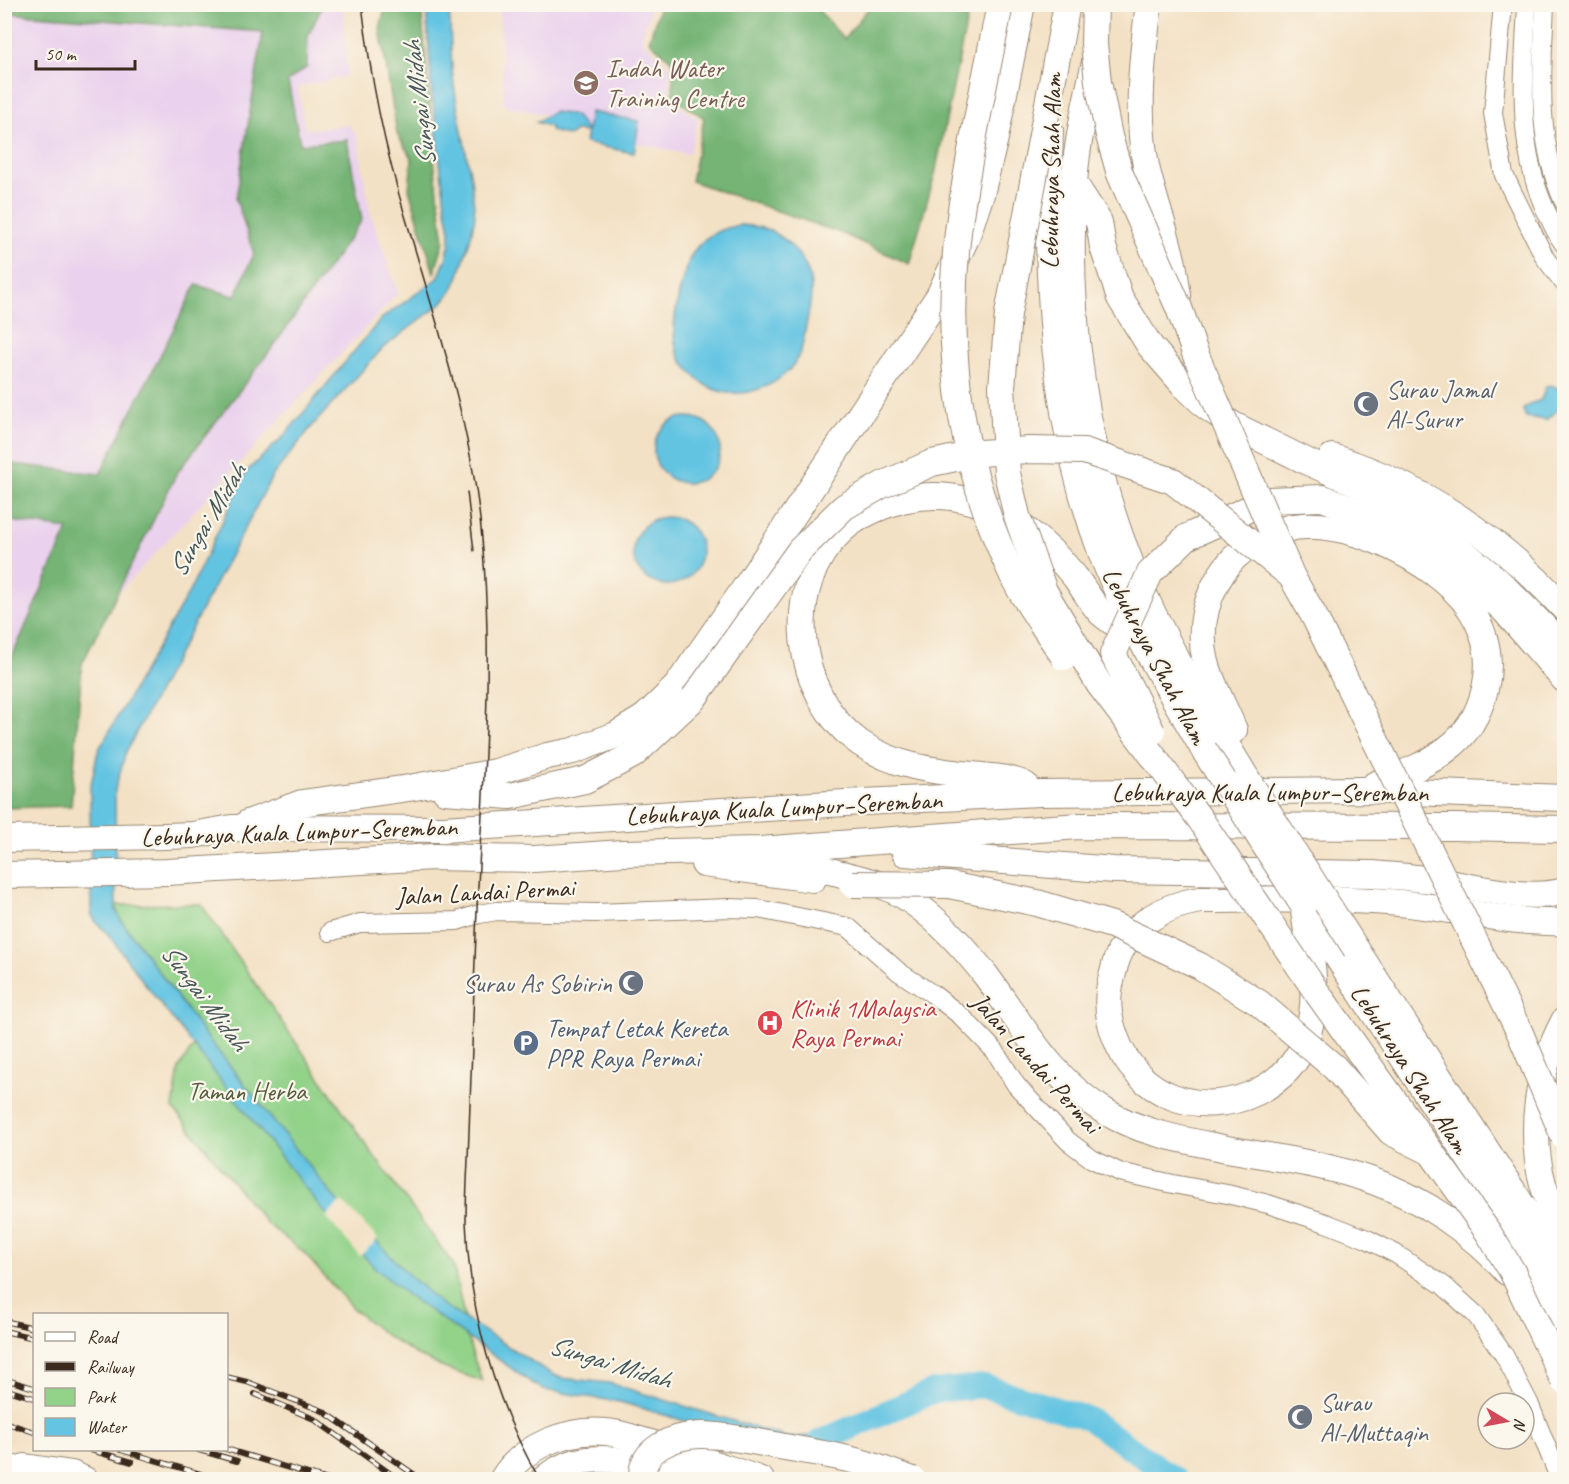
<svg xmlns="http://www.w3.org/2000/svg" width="1569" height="1484" font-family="Caveat,sans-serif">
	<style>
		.built { fill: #ead1ed }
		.green { fill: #92d289; stroke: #667e54; stroke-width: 1.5 }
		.forest { fill: #75b475; stroke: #586f4a; stroke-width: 1.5 }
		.water { fill: #64c4e2; stroke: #507780; stroke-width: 1.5 }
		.pier { fill: #f3e1c5 }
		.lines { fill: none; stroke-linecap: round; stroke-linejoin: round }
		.river { stroke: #64c4e2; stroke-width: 24 }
		.minor-casing { stroke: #978672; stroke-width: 20 }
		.highway-casing { stroke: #978672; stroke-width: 28 }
		.minor { stroke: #fff; stroke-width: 18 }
		.highway { stroke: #fff; stroke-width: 26 }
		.tram { stroke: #3b2a1e; stroke-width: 1.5 }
		.rail-casing { stroke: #3b2a1e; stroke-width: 6 }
		.rail { stroke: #fbf7ec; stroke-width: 4; stroke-dasharray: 11; stroke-linecap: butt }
		.highway-bridge-casing { stroke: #978672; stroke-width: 28; stroke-linecap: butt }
		.highway-bridge { stroke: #fff; stroke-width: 26 }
		.labels { text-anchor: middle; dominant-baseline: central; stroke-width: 4.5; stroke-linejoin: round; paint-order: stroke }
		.education-label { font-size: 26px; fill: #785e54; stroke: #fbf7ec; text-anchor: start }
		.street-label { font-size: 26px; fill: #3b2a1e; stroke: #fbf7ec }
		.worship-label { font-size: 26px; fill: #5b616d; stroke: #fbf7ec; text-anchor: start }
		.health-label { font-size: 26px; fill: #be3a42; stroke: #fbf7ec; text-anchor: start }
		.service-label { font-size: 26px; fill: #4e5e75; stroke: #fbf7ec; text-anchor: start }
		.park-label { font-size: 26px; fill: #555c3e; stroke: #fbf7ec }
		.water-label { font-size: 27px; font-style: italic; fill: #475859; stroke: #fbf7ec }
	</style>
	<rect width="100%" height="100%" fill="#fbf7ec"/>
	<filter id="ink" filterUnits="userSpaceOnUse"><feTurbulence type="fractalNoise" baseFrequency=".0167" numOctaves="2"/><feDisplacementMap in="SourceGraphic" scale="12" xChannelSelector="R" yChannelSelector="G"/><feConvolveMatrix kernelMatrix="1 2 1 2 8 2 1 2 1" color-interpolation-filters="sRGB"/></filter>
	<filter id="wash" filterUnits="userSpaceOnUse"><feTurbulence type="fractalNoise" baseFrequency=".008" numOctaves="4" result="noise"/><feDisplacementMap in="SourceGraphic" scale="24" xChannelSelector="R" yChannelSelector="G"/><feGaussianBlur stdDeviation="1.35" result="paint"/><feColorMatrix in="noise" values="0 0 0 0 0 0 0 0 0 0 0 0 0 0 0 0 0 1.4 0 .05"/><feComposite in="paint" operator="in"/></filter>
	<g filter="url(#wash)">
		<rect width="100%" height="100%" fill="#f3e1c5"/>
		<g class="built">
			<polygon points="5,5 343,5 347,76 298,87 305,130 349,125 357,136 370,212 398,293 53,663 5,765"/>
			<polygon points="499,5 652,5 641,39 670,67 669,99 698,119 689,154 636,143 634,153 585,143 587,132 575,131 569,136 551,131 549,126 536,122 546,115 504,105"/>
		</g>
		<polygon class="green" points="201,904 369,1149 453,1264 471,1350 482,1381 444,1368 417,1355 385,1335 353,1309 303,1252 266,1223 173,1108 179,1068 203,1032 120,919 115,905"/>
		<g class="forest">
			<polygon points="5,4 323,5 308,36 307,67 288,81 300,144 347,140 362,220 275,344 177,473 82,664 71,806 5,808 5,673 68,529 5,520 5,463 100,474 196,285 235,296 254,254 236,199 263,32 5,13"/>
			<polygon points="386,5 421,5 435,169 444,241 434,273 409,189 412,159 397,134 380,28"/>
			<polygon points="660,5 814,5 844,39 871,5 970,5 935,174 909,264 843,234 691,181 704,118 673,97 673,62 649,41"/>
		</g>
		<g class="water">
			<polygon points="426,5 449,5 452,70 457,105 471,178 475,216 470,240 458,278 452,291 442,303 382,349 313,425 273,475 126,752 115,789 116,910 120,919 203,1032 333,1196 408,1274 441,1304 550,1373 561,1378 609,1383 789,1438 816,1435 845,1423 851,1433 831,1445 719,1431 620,1402 545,1390 532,1383 406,1294 374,1267 321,1208 148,988 108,934 95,921 91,913 90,789 98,751 189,592 246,472 284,436 381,319 438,278 446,259 450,243 450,231 445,204 432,94"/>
			<polygon points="553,112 575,115 587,131 590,112 639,121 634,153 585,143 587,132 575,131 569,136 551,131 549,126 536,122"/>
			<path d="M741,225C750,226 759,226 768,230C789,238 809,262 811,285C812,297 809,310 807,321C804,333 804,346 798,357C783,386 741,402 711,388C699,383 692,373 684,364C680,359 676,350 675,343C671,321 683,263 697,247C709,233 723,228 741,225Z"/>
			<polygon points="1550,385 1564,390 1564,405 1546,420 1526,417 1523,410 1530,404 1541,400 1546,387"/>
			<circle cx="687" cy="450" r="33"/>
			<circle cx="667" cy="551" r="34"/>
		</g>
		<polygon class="pier" points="342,1201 378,1239 360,1256 326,1217"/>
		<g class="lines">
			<polyline class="river" points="819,1442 934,1391 984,1386 1089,1419 1176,1480"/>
		</g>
	</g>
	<g filter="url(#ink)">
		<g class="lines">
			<g class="minor-casing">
				<g id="minor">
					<polyline points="1503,4 1493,113 1504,175 1545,258 1564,283"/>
					<path d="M1527,4C1524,76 1515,150 1549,217C1553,226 1558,236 1564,244"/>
					<path d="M1545,4C1542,72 1535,139 1564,202"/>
					<polyline points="330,932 360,923 457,921 479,914 497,911 596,913 729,908 758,909 848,927 899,972 934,995 961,1016 995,1051 1016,1085 1068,1141 1092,1159 1119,1172 1173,1184 1227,1194 1268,1204 1326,1223 1367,1239 1396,1254 1443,1285 1476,1315 1504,1355 1529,1403 1560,1480"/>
				</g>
			</g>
			<g class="highway-casing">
				<g id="highway">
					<path d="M1149,4C1142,57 1136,114 1146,166C1153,198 1165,228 1172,260C1175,271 1176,284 1178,296"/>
					<path d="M1095,62C1086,102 1077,142 1074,183C1065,309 1084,451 1132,567C1163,642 1206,711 1247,779"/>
					<path d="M1050,131C1045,274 1051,421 1103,557C1129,625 1168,687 1204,750"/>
					<polyline points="1074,183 1099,222 1103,247 1120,298 1150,346 1184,385 1207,407 1233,425 1310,463 1377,492 1426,521 1498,581 1564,647"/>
					<path d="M1332,457C1422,485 1501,539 1564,608"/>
					<polyline points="1187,537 1268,500 1323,498 1393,525 1455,565 1505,611 1564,679"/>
					<path d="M1234,730C1216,687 1194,657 1206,609C1211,590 1220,573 1234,558C1248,545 1266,534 1285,529C1342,513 1436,561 1469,607C1486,632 1492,660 1485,689C1479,714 1468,734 1447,749C1426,766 1399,775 1374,785"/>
					<path d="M1025,785C1010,777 989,777 972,775C932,771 894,766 860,743C795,697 780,586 842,530C859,515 880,506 902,500C926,494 951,495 974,502C1014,516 1049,545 1075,577C1084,589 1092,604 1102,614C1113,624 1128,631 1140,639"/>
					<polyline points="445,791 510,796 585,780 633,755 694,698"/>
					<polyline points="248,823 302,803 409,788 496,772 547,756 573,751 616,735 645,717 677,686 745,588 939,296 966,238 981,194 995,138 1022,4"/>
					<polyline points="4,839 166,836 193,835 232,828 443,829 845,803 1039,793 1362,790 1564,798"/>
					<path d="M905,853L1114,870L1372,874C1392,876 1412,877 1432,880C1470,886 1528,902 1564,891"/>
					<path d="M778,855C794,860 809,865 826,870C856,878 884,882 910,900C940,921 965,948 987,977C1022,1025 1052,1081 1106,1112C1143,1134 1185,1140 1227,1149C1276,1158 1326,1164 1373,1181C1423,1199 1472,1232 1507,1272"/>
					<polyline points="704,864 813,879"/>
					<polyline points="4,875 167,872 433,857 534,859 623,853 760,850 1079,826 1454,827 1564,829"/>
					<path d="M1303,905C1309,947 1321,994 1307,1036C1299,1061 1281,1080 1257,1092C1201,1119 1136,1097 1115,1036C1110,1023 1107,1006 1109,991C1110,983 1113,974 1115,965C1126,926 1164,905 1201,900C1263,900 1326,897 1388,902C1447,906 1505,924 1564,922"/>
					<polyline points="1308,912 1513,1226 1564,1318"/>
					<polyline points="1356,949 1531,1219 1564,1276"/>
					<path d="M1564,1021C1538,1070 1528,1129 1543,1184C1548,1202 1557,1219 1564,1236"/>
					<polyline points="1533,1309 1552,1332 1564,1336"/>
					<polyline points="4,1473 25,1467 72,1474 85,1480"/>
					<path d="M502,1480C522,1446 568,1428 606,1432C620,1433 633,1438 647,1442C685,1453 723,1467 761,1480"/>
					<path d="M543,1480C585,1443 641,1463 688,1480"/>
				</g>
			</g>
			<use href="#minor" class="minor"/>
			<use href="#highway" class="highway"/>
			<g class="tram">
				<path d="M362,4C370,77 385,149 406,219C435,318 468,415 480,519C493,635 486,750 479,866C476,926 474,987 472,1047C471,1085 469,1123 468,1160C467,1180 466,1201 466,1221C469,1311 494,1402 540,1480"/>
				<polyline points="467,492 474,551"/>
			</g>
			<g class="rail-casing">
				<g id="rail">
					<polyline points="4,1321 34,1328"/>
					<polyline points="4,1331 34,1338"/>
					<polyline points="226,1377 247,1382 323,1411 422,1480"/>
					<polyline points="4,1379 34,1388"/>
					<polyline points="4,1389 34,1398"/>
					<polyline points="255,1394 314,1419 399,1480"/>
					<polyline points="4,1422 34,1432"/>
					<polyline points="226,1449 328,1480"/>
					<polyline points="91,1450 132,1462"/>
					<polyline points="121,1450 221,1480"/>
					<polyline points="199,1450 237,1461"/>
				</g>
			</g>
			<use href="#rail" class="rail"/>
			<g class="highway-bridge-casing">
				<g id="highway-bridge">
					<path d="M1000,4C988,67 974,129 964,191C941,324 954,454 1013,576C1026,604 1047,630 1064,657"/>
					<polyline points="1067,4 1008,314 1002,387 1007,473 1017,516 1044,591 1099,684 1200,819 1318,994 1488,1232 1512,1271 1564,1381"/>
					<polyline points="1095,4 1094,44 1098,82 1109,136 1120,174 1179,308 1195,353 1292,577 1314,616 1520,1033 1564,1137"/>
					<polyline points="694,698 800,550 844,507 882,485 932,463 979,453 1029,450 1084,451 1173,481 1289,574"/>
					<polyline points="1152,732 1113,654 1150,573 1187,537"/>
					<polyline points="1204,750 1303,905"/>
					<polyline points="1247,779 1356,949"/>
					<polyline points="852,884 949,885 1037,903 1112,925 1200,966 1259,1003 1335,1068 1391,1132 1427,1150"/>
					<path d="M642,1480C640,1448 674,1436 700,1435C719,1434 750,1441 769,1444C799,1450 831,1454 860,1462C878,1467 895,1474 913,1480"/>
				</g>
			</g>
			<use href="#highway-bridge" class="highway-bridge"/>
		</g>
	</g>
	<defs>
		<g id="university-disc" transform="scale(1.35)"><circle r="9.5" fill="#8d6e63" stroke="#fbf7ec"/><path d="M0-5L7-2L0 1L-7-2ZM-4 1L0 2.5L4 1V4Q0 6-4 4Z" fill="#fff"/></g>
		<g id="mosque-disc" transform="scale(1.35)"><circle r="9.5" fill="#6b7280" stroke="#fbf7ec"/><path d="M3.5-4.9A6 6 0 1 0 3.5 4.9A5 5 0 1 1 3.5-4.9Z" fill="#fff"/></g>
		<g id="hospital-disc" transform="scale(1.35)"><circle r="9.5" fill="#e0444e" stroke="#fbf7ec"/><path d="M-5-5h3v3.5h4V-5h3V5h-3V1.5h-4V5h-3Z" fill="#fff"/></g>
		<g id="parking-disc" transform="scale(1.35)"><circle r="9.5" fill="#5c6f8a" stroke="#fbf7ec"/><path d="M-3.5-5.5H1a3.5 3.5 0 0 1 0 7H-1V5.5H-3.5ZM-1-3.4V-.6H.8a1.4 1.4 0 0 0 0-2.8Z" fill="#fff"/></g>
	</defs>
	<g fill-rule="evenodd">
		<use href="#university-disc" x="586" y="83"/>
		<use href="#mosque-disc" x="1366" y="404"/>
		<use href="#mosque-disc" x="631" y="983"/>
		<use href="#hospital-disc" x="770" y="1023"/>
		<use href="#parking-disc" x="526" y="1043"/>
		<use href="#mosque-disc" x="1300" y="1417"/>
	</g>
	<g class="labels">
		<g class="education-label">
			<text x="606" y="68">Indah Water<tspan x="606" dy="30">Training Centre</tspan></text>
		</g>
		<g class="street-label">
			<text transform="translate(1051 171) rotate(-89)">Lebuhraya Shah Alam</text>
			<text transform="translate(1155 656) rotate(62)">Lebuhraya Shah Alam</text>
			<text x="1270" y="792">Lebuhraya Kuala Lumpur–Seremban</text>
			<text transform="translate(784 808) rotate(-3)">Lebuhraya Kuala Lumpur–Seremban</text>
			<text transform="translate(299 832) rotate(-2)">Lebuhraya Kuala Lumpur–Seremban</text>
			<text transform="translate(485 892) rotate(-3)">Jalan Landai Permai</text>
			<text transform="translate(1036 1063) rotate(48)">Jalan Landai Permai</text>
			<text transform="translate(1410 1069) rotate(57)">Lebuhraya Shah Alam</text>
		</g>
		<g class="worship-label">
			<text x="1386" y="389">Surau Jamal<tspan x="1386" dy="30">Al-Surur</tspan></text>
			<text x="612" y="983" text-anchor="end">Surau As Sobirin</text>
			<text x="1320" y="1402">Surau<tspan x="1320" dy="30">Al-Muttaqin</tspan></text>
		</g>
		<g class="health-label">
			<text x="790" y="1008">Klinik 1Malaysia<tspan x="790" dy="30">Raya Permai</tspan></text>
		</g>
		<g class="service-label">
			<text x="546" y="1028">Tempat Letak Kereta<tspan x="546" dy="30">PPR Raya Permai</tspan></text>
		</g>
		<g class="park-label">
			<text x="247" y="1091">Taman Herba</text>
		</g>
		<g class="water-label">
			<text transform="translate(419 104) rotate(-97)">Sungai Midah</text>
			<text transform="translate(207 520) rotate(-59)">Sungai Midah</text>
			<text transform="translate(205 997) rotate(53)">Sungai Midah</text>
			<text transform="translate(610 1362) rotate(17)">Sungai Midah</text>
		</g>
	</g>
	<rect width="1569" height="1484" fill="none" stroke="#fbf7ec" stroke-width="24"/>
	<rect x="33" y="1313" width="195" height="138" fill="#fbf7ec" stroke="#aea59a" stroke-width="1.5"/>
	<rect x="45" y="1332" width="30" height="9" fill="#ffffff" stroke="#aea59a" stroke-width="1.5"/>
	<text x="87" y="1343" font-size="18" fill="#3b2a1e">Road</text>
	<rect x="45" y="1362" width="30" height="9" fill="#3b2a1e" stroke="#aea59a" stroke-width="1.5"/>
	<text x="87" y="1373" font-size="18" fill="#3b2a1e">Railway</text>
	<rect x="45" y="1388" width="30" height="18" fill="#92d289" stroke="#aea59a" stroke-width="1.5"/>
	<text x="87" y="1403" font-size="18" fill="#3b2a1e">Park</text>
	<rect x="45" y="1418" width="30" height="18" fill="#64c4e2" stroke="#aea59a" stroke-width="1.5"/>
	<text x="87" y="1433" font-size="18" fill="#3b2a1e">Water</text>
	<g transform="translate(1506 1421) rotate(100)"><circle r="28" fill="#fbf7ec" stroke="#aea59a" stroke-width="1.5"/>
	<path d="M0-4.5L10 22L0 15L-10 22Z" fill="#d1495b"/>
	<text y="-9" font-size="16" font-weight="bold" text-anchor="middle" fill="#3b2a1e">N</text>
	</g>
	<path d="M36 60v9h99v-9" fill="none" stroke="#3b2a1e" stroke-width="3"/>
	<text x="45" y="60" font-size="18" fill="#3b2a1e" stroke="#fbf7ec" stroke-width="4.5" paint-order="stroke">50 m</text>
</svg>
